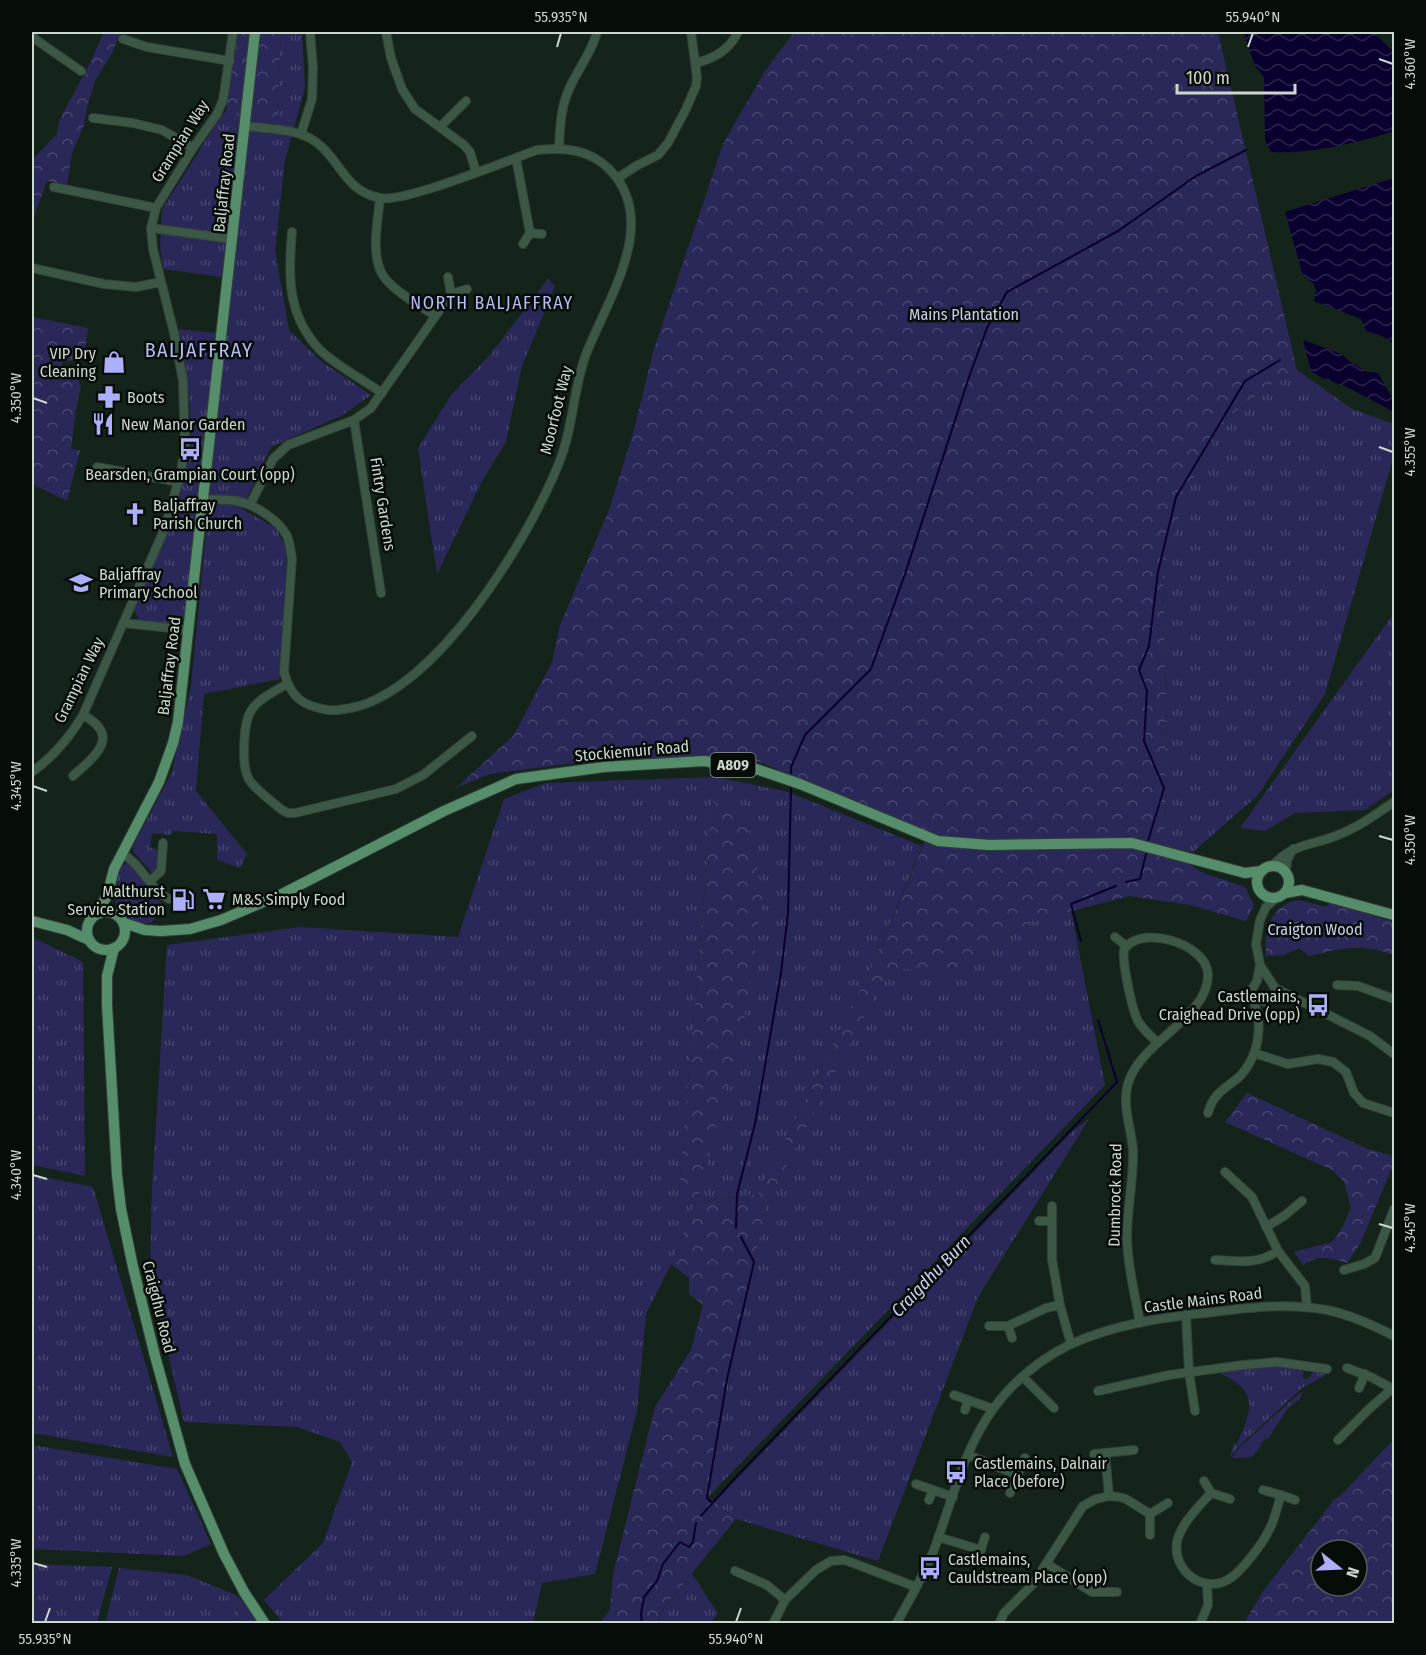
<svg xmlns="http://www.w3.org/2000/svg" width="1426" height="1655" font-family="'Fira Sans Condensed',sans-serif">
	<style>
		.grass { fill: url(#grass-tufts); fill-rule: evenodd }
		.forest { fill: url(#forest-crowns); fill-rule: evenodd }
		.water { fill: url(#water-waves) }
		.lines { fill: none; stroke-linecap: round; stroke-linejoin: round }
		.stream { stroke: #0a0030; stroke-width: 2 }
		.minor-casing { stroke: #314137; stroke-width: 10 }
		.major-casing { stroke: #314137; stroke-width: 12 }
		.minor { stroke: #3d5746; stroke-width: 8 }
		.major { stroke: #568e6b; stroke-width: 10 }
		.ticks { fill: none; stroke: #ccd7cf; stroke-width: 2 }
		.labels { text-anchor: middle; dominant-baseline: central; stroke-width: 5; stroke-linejoin: round; paint-order: stroke }
		.shield { fill: #060c07; stroke: #919a93; stroke-width: 1.5 }
		.shield-label { font-size: 15px; font-weight: bold; fill: #ccd7cf }
		.street-label { font-size: 16px; fill: #ccd7cf; stroke: #060c07 }
		.park-label { font-size: 16px; fill: #caccf0; stroke: #060c07 }
		.poi-label { font-size: 16px; fill: #ccd7cf; stroke: #060c07; text-anchor: start }
		.neighbourhood-label { font-size: 18px; letter-spacing: 1.5px; fill: #b8bbf4; stroke: #060c07 }
		.water-label { font-size: 18px; font-style: italic; fill: #cccef2; stroke: #060c07 }
		.quarter-label { font-size: 20px; letter-spacing: 1.5px; fill: #b8bbf4; stroke: #060c07 }
		.neatline { fill: none; stroke: #ccd7cf; stroke-width: 2 }
		.ticks-label { font-size: 15px; text-anchor: middle; fill: #ccd7cf }
	</style>
	<defs>
		<pattern id="grass-tufts" width="24" height="20" patternUnits="userSpaceOnUse" patternTransform="scale(1.5)"><rect width="24" height="20" fill="#2a2859"/><path d="M3 7l-1-3M5 7V3M7 7l1-3M15 17l-1-3M17 17v-4M19 17l1-3" fill="none" stroke="#484670"/></pattern>
		<pattern id="forest-crowns" width="20" height="18" patternUnits="userSpaceOnUse" patternTransform="scale(1.5)"><rect width="20" height="18" fill="#2a2859"/><path d="M2 6a3 3 0 1 1 6 0M12 15a3 3 0 1 1 6 0" fill="none" stroke="#484670"/></pattern>
		<pattern id="water-waves" width="16" height="10" patternUnits="userSpaceOnUse" patternTransform="scale(1.5)"><rect width="16" height="10" fill="#0a0030"/><path d="M0 5q4-4 8 0t8 0" fill="none" stroke="#2c244d"/></pattern>
	</defs>
	<rect width="100%" height="100%" fill="#14241a"/>
	<g class="grass">
		<path d="M281,32H302L305,88L285,160L275,251L289,330L321,361L371,395L343,415L271,447L242,509L276,528L287,550L280,679L204,694L196,791L247,854L240,868L217,860V834L172,831L171,835L152,833L150,847L158,851L157,869L152,873L133,851V846L172,772L191,686L208,512L195,511L186,616L177,625L140,622L134,610C162,546 193,483 190,411C189,383 183,356 178,329L216,333L222,277L163,269L160,246L162,210L216,124L226,111L277,117Z"/>
		<polygon points="548,279 555,286 521,369 506,442 483,479 437,574 418,448 451,395 490,355"/>
		<polygon points="1297,370 1352,409 1394,424 1394,455 1325,694 1257,796 1193,852 1157,845 1165,827 1167,752 1163,572 1187,490 1226,419 1282,376"/>
		<polygon points="1394,613 1394,790 1365,810 1295,813 1265,831 1240,828"/>
		<path d="M716,777L788,792L922,846L873,964L758,1194L696,1202L671,1264L646,1314L637,1411L595,1574L542,1583L533,1623H283L264,1600L323,1543L352,1462L340,1442L297,1427L184,1422L150,1276L152,1189L167,945L300,927L458,937L504,799L546,783ZM712,802L744,1021L696,1202L679,1190Z"/>
		<path d="M127,863L131,865L163,905L152,922C146,924 140,923 133,921C109,914 113,883 121,866Z"/>
		<polygon points="1071,911 1105,1085 707,1498 727,1379 768,1201 890,966 964,972 996,944 1032,921"/>
		<polygon points="32,937 83,962 85,1176 32,1165"/>
		<polygon points="1089,1119 978,1297 878,1561 736,1519 714,1503 1074,1130"/>
		<polygon points="32,1175 93,1187 173,1457 32,1433"/>
		<path d="M1283,1365L1301,1368L1303,1370V1378L1308,1379L1314,1370L1326,1373L1324,1376L1302,1388L1237,1448L1230,1458L1234,1443L1237,1444C1252,1410 1260,1392 1221,1374L1222,1371Z"/>
		<polygon points="1302,1391 1300,1399 1288,1408 1268,1439 1266,1438 1260,1444 1261,1446 1252,1457 1232,1458 1240,1447"/>
		<polygon points="32,1445 177,1469 211,1544 184,1556 32,1549"/>
		<polygon points="32,1564 112,1567 97,1623 32,1623"/>
		<polygon points="119,1568 187,1575 238,1596 232,1623 105,1624"/>
		<polygon points="692,1573 718,1614 710,1623 657,1624 662,1611"/>
	</g>
	<g class="forest">
		<polygon points="104,32 121,32 112,53 95,81 87,107 84,125 72,153 67,184 47,181 32,222 32,160 57,134 60,119 91,61"/>
		<polygon points="238,32 281,32 277,117 226,111"/>
		<polygon points="794,32 1218,32 1297,370 1282,376 1226,419 1187,490 1163,572 1167,752 1165,827 1158,844 1201,872 1245,887 1254,905 1246,921 1190,905 1130,896 1032,921 996,944 964,972 927,972 890,967 768,1201 727,1379 707,1497 736,1519 662,1610 657,1623 600,1623 610,1610 613,1574 655,1407 691,1350 703,1305 689,1294 689,1278 671,1264 696,1202 679,1190 712,802 744,809 763,894 744,1021 697,1202 758,1194 873,964 928,834 760,762 720,758 588,761 490,774 456,788 514,735 552,662 560,625 609,510 634,430 653,352 723,144 765,71"/>
		<polygon points="32,317 88,328 84,356 79,359 62,363 62,370 78,378 81,387 77,403 71,449 80,450 67,501 32,484"/>
		<path d="M1300,900L1326,907L1330,903L1394,922V955C1358,943 1346,948 1309,956L1299,948L1284,955L1266,956C1264,930 1271,903 1300,900Z"/>
		<path d="M1247,1093L1368,1149L1394,1156V1163L1360,1244L1347,1263C1330,1258 1318,1254 1303,1265L1294,1252L1332,1242L1343,1226L1351,1207L1344,1182L1332,1170L1225,1122Z"/>
		<path d="M1394,1439V1623H1244L1264,1590L1334,1500L1341,1495ZM1321,1550H1357V1586H1321Z"/>
		<polygon points="238,1596 262,1623 232,1624"/>
	</g>
	<g class="water">
		<path d="M1243,32H1371L1375,34L1394,52V131C1363,142 1304,155 1271,152L1265,140L1264,77L1255,66Z"/>
		<polygon points="1394,178 1394,344 1382,336 1366,331 1361,319 1314,301 1316,290 1313,283 1303,276 1285,212"/>
		<polygon points="1303,340 1342,354 1349,361 1367,372 1378,373 1394,401 1394,412 1345,386 1324,379 1311,371"/>
	</g>
	<g class="lines">
		<g class="stream">
			<polyline points="791,773 791,767 805,735 871,669 905,574 969,377 987,328 1007,292 1118,231 1196,176 1246,150"/>
			<polyline points="1148,841 1164,788 1144,741 1147,691 1139,670 1149,646 1158,572 1176,497 1245,381 1280,360"/>
			<polyline points="1126,882 1140,879 1146,854"/>
			<polyline points="1081,941 1071,904 1116,886"/>
			<polyline points="736,1228 737,1194 755,1124 781,973 788,913 791,787"/>
			<polyline points="712,1503 707,1498 727,1379 754,1262 741,1237"/>
			<polyline points="701,1516 734,1479 1117,1082 1098,1020"/>
			<polyline points="642,1624 641,1614 644,1597 657,1581 663,1564 680,1542 689,1547 693,1542 696,1523"/>
		</g>
		<g class="minor-casing">
			<g id="minor">
				<polyline points="386,32 391,58 402,89 415,109 464,145 470,152 476,172"/>
				<polyline points="32,37 81,71"/>
				<polyline points="123,39 147,47 230,61"/>
				<path d="M696,63C715,58 729,50 738,32"/>
				<polyline points="93,118 133,123 162,130 193,148"/>
				<polyline points="441,126 466,101"/>
				<polyline points="301,134 312,99 313,68 310,32"/>
				<path d="M559,148C560,125 561,103 572,83C581,65 592,51 597,32"/>
				<polyline points="516,158 530,233 523,244"/>
				<polyline points="618,178 636,166 658,155 668,143 686,109 696,86 697,77 691,32"/>
				<polyline points="54,187 156,208"/>
				<path d="M380,198C378,221 371,250 381,272C389,289 420,305 435,316"/>
				<polyline points="151,228 232,239"/>
				<path d="M292,232C288,276 287,315 320,350C334,364 365,381 382,393"/>
				<polyline points="530,233 542,234"/>
				<polyline points="32,268 104,284 136,287 161,282"/>
				<polyline points="448,277 451,294"/>
				<polyline points="354,420 381,593"/>
				<polyline points="97,467 179,482"/>
				<path d="M203,499C214,500 226,499 237,501C254,504 279,520 287,536C290,544 291,551 292,559L284,672C291,698 303,706 328,710C336,711 343,709 351,708C437,690 528,540 559,463C573,429 573,391 585,357C606,301 662,222 609,169C589,149 564,147 537,150C509,160 404,203 380,198C344,191 341,160 316,142C297,128 267,129 245,126"/>
				<polyline points="250,505 273,459 288,445 354,420 371,408 451,294 467,289"/>
				<polyline points="123,623 189,630"/>
				<path d="M287,684C252,704 245,707 244,749C244,760 244,772 250,781C258,792 272,801 282,810L288,813H295L396,789L423,775L472,736"/>
				<path d="M32,772C53,757 70,737 83,715L164,530L181,472L185,445L183,381L174,333L153,249L151,228L156,208L193,148L217,114L223,100L233,32"/>
				<path d="M73,776C95,756 122,736 83,715"/>
				<path d="M121,853C142,864 149,889 169,899"/>
				<path d="M1272,866C1293,843 1311,846 1338,835C1359,827 1376,814 1394,802"/>
				<polyline points="1286,873 1287,860 1293,849"/>
				<polyline points="150,881 161,871 163,843"/>
				<polyline points="1115,937 1126,946"/>
				<polyline points="1260,965 1275,988 1370,1036 1394,1054"/>
				<polyline points="1337,985 1358,986 1394,999"/>
				<polyline points="1254,998 1265,1002 1273,997 1288,996"/>
				<polyline points="1254,1053 1288,1064 1318,1059 1333,1062 1346,1072 1354,1093 1363,1103 1394,1113"/>
				<path d="M1208,1113C1213,1094 1224,1089 1238,1078C1249,1068 1257,1050 1258,1036C1261,1016 1253,1006 1252,989L1257,981L1260,965L1256,944L1260,920L1266,907L1276,898"/>
				<polyline points="1225,1172 1252,1197 1278,1251 1305,1286 1307,1307"/>
				<polyline points="1052,1206 1052,1259 1060,1305 1071,1344"/>
				<polyline points="1039,1221 1052,1221"/>
				<polyline points="1266,1227 1284,1216 1302,1201"/>
				<path d="M1215,1260C1237,1261 1258,1265 1278,1251"/>
				<polyline points="1344,1270 1364,1264 1375,1258 1394,1209"/>
				<polyline points="1186,1315 1189,1372 1195,1411"/>
				<path d="M1140,1323C1135,1294 1127,1265 1127,1237C1127,1208 1134,1179 1133,1150C1131,1125 1120,1102 1130,1078C1145,1040 1209,1016 1208,974C1206,942 1138,924 1124,950C1122,962 1132,1010 1138,1021C1143,1030 1151,1036 1158,1043"/>
				<polyline points="989,1326 1008,1326 1046,1308 1060,1305"/>
				<polyline points="1008,1326 1012,1338"/>
				<polyline points="1347,1368 1371,1377 1393,1389"/>
				<polyline points="1023,1377 1054,1408"/>
				<polyline points="1359,1388 1365,1374"/>
				<polyline points="1098,1391 1169,1375 1243,1365 1277,1362 1327,1369"/>
				<polyline points="954,1395 993,1409"/>
				<polyline points="965,1410 968,1400"/>
				<polyline points="1338,1440 1369,1409 1394,1387"/>
				<polyline points="1105,1453 1109,1496"/>
				<polyline points="1094,1454 1134,1450"/>
				<polyline points="968,1455 1018,1475"/>
				<polyline points="1204,1481 1211,1493"/>
				<polyline points="916,1484 953,1497"/>
				<polyline points="1010,1493 1025,1458"/>
				<polyline points="1281,1495 1295,1500"/>
				<path d="M1230,1499L1211,1493C1199,1506 1180,1525 1177,1542C1172,1573 1207,1596 1232,1577C1243,1569 1263,1543 1269,1530C1275,1520 1277,1507 1281,1495L1263,1490"/>
				<polyline points="929,1500 933,1490"/>
				<polyline points="1150,1514 1168,1503"/>
				<polyline points="938,1537 981,1550"/>
				<polyline points="977,1562 985,1537"/>
				<polyline points="1047,1564 1092,1592 1117,1592"/>
				<polyline points="735,1571 767,1585 785,1600"/>
				<polyline points="773,1624 785,1600 816,1570 831,1561 844,1560 853,1563 916,1587"/>
				<path d="M896,1624C910,1599 925,1574 935,1547C952,1501 964,1449 993,1409C1012,1383 1039,1360 1069,1345C1114,1324 1165,1317 1214,1312C1252,1307 1289,1303 1327,1310C1351,1315 1373,1325 1394,1336"/>
				<polyline points="999,1624 1004,1613 1033,1584 1083,1506 1096,1499 1109,1496 1119,1497 1126,1499 1150,1514 1150,1535"/>
				<polyline points="1200,1624 1208,1605 1207,1584"/>
			</g>
		</g>
		<g class="major-casing">
			<g id="major">
				<circle cx="1273" cy="882" r="16"/>
				<polyline points="1285,893 1302,890 1394,915"/>
				<circle cx="106" cy="931" r="19"/>
				<polyline points="96,914 107,896 114,869 159,782 173,743 178,722 255,32"/>
				<polyline points="32,921 67,930 89,940"/>
				<polyline points="124,923 145,930 161,931 190,929 221,920 282,894 444,811 516,779 604,767 704,761 756,769 800,784 938,841 989,845 1132,843 1245,873 1262,871"/>
				<polyline points="114,948 107,976 107,1005 117,1175 121,1209 133,1267 155,1356 185,1464 224,1554 244,1592 265,1624"/>
			</g>
		</g>
		<use href="#minor" class="minor"/>
		<use href="#major" class="major"/>
	</g>
	<path class="ticks" d="M557,47L561,33M1248,47L1253,33M1379,59L1393,64M33,398L47,403M1379,447L1393,452M33,786L47,791M1379,836L1393,840M33,1175L47,1179M1379,1224L1393,1228M33,1563L47,1567M45,1622L50,1608M736,1622L741,1608"/>
	<defs>
		<g id="shop-bare" transform="scale(1.8)"><path d="M-5-2.5h2.3a2.7 3.5 0 0 1 5.4 0H5L5.5 6h-11ZM-1.5-2.5h3a1.5 2.3 0 0 0-3 0Z" fill="#acaffb" stroke="#060c07" stroke-width="2.5" paint-order="stroke"/></g>
		<g id="pharmacy-bare" transform="scale(1.8)"><path d="M-2-6h4v4h4v4h-4v4h-4v-4h-4v-4h4Z" fill="#acaffb" stroke="#060c07" stroke-width="2.5" paint-order="stroke"/></g>
		<g id="restaurant-bare" transform="scale(1.8)"><path d="M-5-6h1v4h1v-4h1v4h1v-4h1v5L-1.5 .5V6h-2V.5L-5-1ZM5-6V6H3V1.5H1.5Q1.5-4 5-6Z" fill="#acaffb" stroke="#060c07" stroke-width="2.5" paint-order="stroke"/></g>
		<g id="bus-bare" transform="scale(1.8)"><path d="M-5-6H5V4H4V6H2V4H-2V6H-4V4H-5ZM-3.5-4V0h7V-4ZM-3.5 1.2v1.5H-2V1.2ZM2 1.2v1.5H3.5V1.2Z" fill="#acaffb" stroke="#060c07" stroke-width="2.5" paint-order="stroke"/></g>
		<g id="church-bare" transform="scale(1.8)"><path d="M-1.2-6h2.4v3.5h3.3v2.4h-3.3V6h-2.4V-.1h-3.3v-2.4h3.3Z" fill="#acaffb" stroke="#060c07" stroke-width="2.5" paint-order="stroke"/></g>
		<g id="school-bare" transform="scale(1.8)"><path d="M0-5L7-2L0 1L-7-2ZM-4 1L0 2.5L4 1V4Q0 6-4 4Z" fill="#acaffb" stroke="#060c07" stroke-width="2.5" paint-order="stroke"/></g>
		<g id="supermarket-bare" transform="scale(1.8)"><path d="M-6-5.5h2.5l.6 2H6L4.5 2H-2.5L-4.4-4H-6ZM-1.5 3.2a1.3 1.3 0 1 0 .1 0ZM3 3.2a1.3 1.3 0 1 0 .1 0Z" fill="#acaffb" stroke="#060c07" stroke-width="2.5" paint-order="stroke"/></g>
		<g id="fuel-bare" transform="scale(1.8)"><path d="M-5.5-6h7V0h2V4h1.3V-2.5L3-4.5l.8-.8L6-3V5H2.5V1h-1V6h-7ZM-4.2-4.7v3.2H.2V-4.7Z" fill="#acaffb" stroke="#060c07" stroke-width="2.5" paint-order="stroke"/></g>
	</defs>
	<g fill-rule="evenodd">
		<use href="#shop-bare" x="114" y="362"/>
		<use href="#pharmacy-bare" x="109" y="397"/>
		<use href="#restaurant-bare" x="103" y="424"/>
		<use href="#bus-bare" x="190" y="449"/>
		<use href="#church-bare" x="135" y="514"/>
		<use href="#school-bare" x="81" y="583"/>
		<use href="#supermarket-bare" x="214" y="899"/>
		<use href="#fuel-bare" x="183" y="900"/>
		<use href="#bus-bare" x="1318" y="1005"/>
		<use href="#bus-bare" x="956" y="1472"/>
		<use href="#bus-bare" x="930" y="1568"/>
	</g>
	<g class="labels">
		<rect class="shield" x="710.5" y="753" width="45" height="24" rx="4.5"/>
		<g class="shield-label">
			<text x="733" y="765">A809</text>
		</g>
		<g class="street-label">
			<text transform="translate(180 141) rotate(-58)">Grampian Way</text>
			<text transform="translate(224 183) rotate(-84)">Baljaffray Road</text>
			<text transform="translate(556 410) rotate(-76)">Moorfoot Way</text>
			<text transform="translate(383 504) rotate(81)">Fintry Gardens</text>
			<text transform="translate(169 666) rotate(-83)">Baljaffray Road</text>
			<text transform="translate(79 680) rotate(-64)">Grampian Way</text>
			<text transform="translate(632 751) rotate(-5)">Stockiemuir Road</text>
			<text transform="translate(1115 1195) rotate(-89)">Dumbrock Road</text>
			<text transform="translate(1203 1300) rotate(-7)">Castle Mains Road</text>
			<text transform="translate(159 1307) rotate(76)">Craigdhu Road</text>
		</g>
		<g class="park-label">
			<text x="964" y="314">Mains Plantation</text>
			<text x="1315" y="929">Craigton Wood</text>
		</g>
		<g class="poi-label">
			<text x="96" y="353" text-anchor="end">VIP Dry<tspan x="96" dy="18">Cleaning</tspan></text>
			<text x="127" y="397">Boots</text>
			<text x="121" y="424">New Manor Garden</text>
			<text x="190" y="474" text-anchor="middle">Bearsden, Grampian Court (opp)</text>
			<text x="153" y="505">Baljaffray<tspan x="153" dy="18">Parish Church</tspan></text>
			<text x="99" y="574">Baljaffray<tspan x="99" dy="18">Primary School</tspan></text>
			<text x="165" y="891" text-anchor="end">Malthurst<tspan x="165" dy="18">Service Station</tspan></text>
			<text x="232" y="899">M&amp;S Simply Food</text>
			<text x="1300" y="996" text-anchor="end">Castlemains,<tspan x="1300" dy="18">Craighead Drive (opp)</tspan></text>
			<text x="974" y="1463">Castlemains, Dalnair<tspan x="974" dy="18">Place (before)</tspan></text>
			<text x="948" y="1559">Castlemains,<tspan x="948" dy="18">Cauldstream Place (opp)</tspan></text>
		</g>
		<g class="neighbourhood-label">
			<text x="492" y="303">NORTH BALJAFFRAY</text>
		</g>
		<g class="water-label">
			<text transform="translate(931 1276) rotate(-46)">Craigdhu Burn</text>
		</g>
		<g class="quarter-label">
			<text x="199" y="350">BALJAFFRAY</text>
		</g>
	</g>
	<rect width="1426" height="1655" fill="none" stroke="#060c07" stroke-width="66"/>
	<g transform="translate(1339 1568) rotate(108)"><circle r="28" fill="#060c07" stroke="#555d57" stroke-width="1.5"/>
	<path d="M0-4.5L10 22L0 15L-10 22Z" fill="#acaffb"/>
	<text y="-9" font-size="16" font-weight="bold" text-anchor="middle" fill="#ccd7cf">N</text>
	</g>
	<path d="M1177 84v9h118v-9" fill="none" stroke="#ccd7cf" stroke-width="3"/>
	<text x="1186" y="84" font-size="18" fill="#ccd7cf" stroke="#060c07" stroke-width="4.5" paint-order="stroke">100 m</text>
	<rect x="33" y="33" width="1360" height="1589" class="neatline"/>
	<g class="ticks-label">
		<text x="561" y="22">55.935°N</text>
		<text x="1253" y="22">55.940°N</text>
		<text transform="translate(1410 64) rotate(-90)" y="5">4.360°W</text>
		<text transform="translate(16 398) rotate(-90)" y="5">4.350°W</text>
		<text transform="translate(1410 452) rotate(-90)" y="5">4.355°W</text>
		<text transform="translate(16 786) rotate(-90)" y="5">4.345°W</text>
		<text transform="translate(1410 840) rotate(-90)" y="5">4.350°W</text>
		<text transform="translate(16 1175) rotate(-90)" y="5">4.340°W</text>
		<text transform="translate(1410 1228) rotate(-90)" y="5">4.345°W</text>
		<text transform="translate(16 1563) rotate(-90)" y="5">4.335°W</text>
		<text x="45" y="1644">55.935°N</text>
		<text x="736" y="1644">55.940°N</text>
	</g>
</svg>
